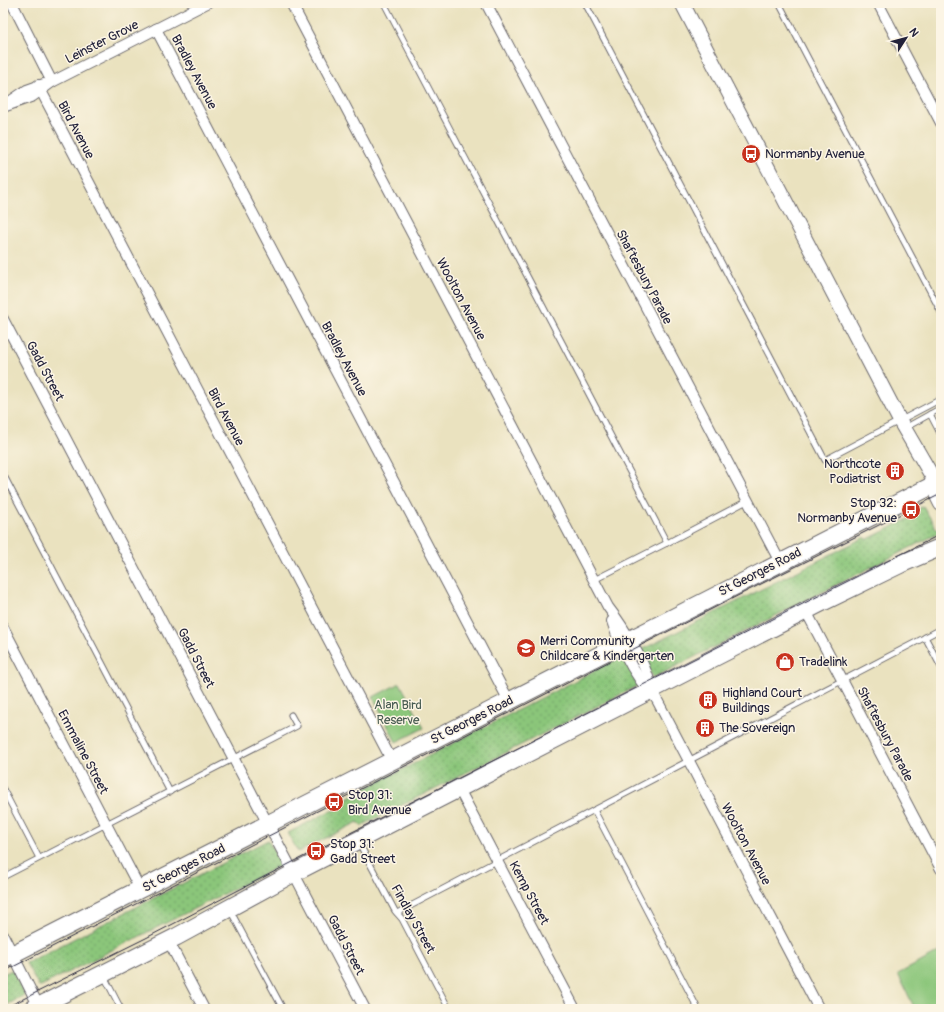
<svg xmlns="http://www.w3.org/2000/svg" width="944" height="1012" font-family="Pangolin,sans-serif">
	<style>
		.grass { fill: url(#grass-dots); stroke: #56745a }
		.park { fill: #8bc67a; stroke: #56745a }
		.lines { fill: none; stroke-linecap: round; stroke-linejoin: round }
		.service-casing { stroke: #686569; stroke-width: 7 }
		.minor-casing { stroke: #686569; stroke-width: 12 }
		.secondary-casing { stroke: #686569; stroke-width: 16 }
		.trunk-casing { stroke: #686569; stroke-width: 19 }
		.service { stroke: #fff; stroke-width: 5 }
		.minor { stroke: #fff; stroke-width: 10 }
		.secondary { stroke: #fff; stroke-width: 14 }
		.trunk { stroke: #fff; stroke-width: 17 }
		.tram { stroke: #22223b; stroke-width: 1 }
		.labels { text-anchor: middle; dominant-baseline: central; stroke-width: 3; stroke-linejoin: round; paint-order: stroke }
		.street-label { font-size: 13px; fill: #22223b; stroke: #fcf5e5 }
		.poi-label { font-size: 13px; fill: #22223b; stroke: #fcf5e5; text-anchor: start }
		.park-label { font-size: 13px; fill: #475b51; stroke: #fcf5e5 }
	</style>
	<defs>
		<pattern id="grass-dots" width="8" height="8" patternUnits="userSpaceOnUse"><rect width="8" height="8" fill="#8bc67a"/><path d="M2 2h.1M6 6h.1" fill="none" stroke="#71a065" stroke-width="1.8" stroke-linecap="round"/></pattern>
	</defs>
	<rect width="100%" height="100%" fill="#fcf5e5"/>
	<filter id="ink" filterUnits="userSpaceOnUse"><feTurbulence type="fractalNoise" baseFrequency=".025" numOctaves="2"/><feDisplacementMap in="SourceGraphic" scale="8" xChannelSelector="R" yChannelSelector="G"/><feConvolveMatrix kernelMatrix="1 2 1 2 8 2 1 2 1" color-interpolation-filters="sRGB"/></filter>
	<filter id="wash" filterUnits="userSpaceOnUse"><feTurbulence type="fractalNoise" baseFrequency=".012" numOctaves="4" result="noise"/><feDisplacementMap in="SourceGraphic" scale="16" xChannelSelector="R" yChannelSelector="G"/><feGaussianBlur stdDeviation="0.9" result="paint"/><feColorMatrix in="noise" values="0 0 0 0 0 0 0 0 0 0 0 0 0 0 0 0 0 1.4 0 .05"/><feComposite in="paint" operator="in"/></filter>
	<g filter="url(#wash)">
		<rect width="100%" height="100%" fill="#eae2bf"/>
		<g class="grass">
			<polygon points="923,506 939,533 653,678 639,651 865,537 866,540 914,516 912,513"/>
			<polygon points="623,656 639,685 361,826 358,822 298,852 288,833 328,812 335,810 335,809 341,805 339,802"/>
			<polygon points="268,840 281,865 39,987 26,963"/>
			<polygon points="12,970 25,995 3,1007 3,974"/>
		</g>
		<g class="park">
			<polygon points="400,683 424,728 396,742 373,697"/>
			<polygon points="941,951 941,1009 915,1009 898,974"/>
		</g>
	</g>
	<g filter="url(#ink)">
		<g class="lines">
			<g class="service-casing">
				<g id="service">
					<polyline points="384,3 667,543 594,580"/>
					<polyline points="585,3 825,460 941,399"/>
					<polyline points="779,3 941,312"/>
					<polyline points="930,414 941,435"/>
					<polyline points="905,428 941,408"/>
					<polyline points="3,474 170,792"/>
					<polyline points="667,543 747,501"/>
					<polyline points="925,637 941,667"/>
					<polyline points="3,789 39,858"/>
					<polyline points="594,810 698,1009"/>
					<polyline points="359,843 395,911 402,919 449,1009"/>
					<polyline points="3,877 297,726 291,715"/>
					<polyline points="230,910 283,1009"/>
					<polyline points="397,913 941,629"/>
					<polyline points="104,976 121,1009"/>
				</g>
			</g>
			<g class="minor-casing">
				<g id="minor">
					<polyline points="12,3 52,82"/>
					<path d="M291,3L608,607C622,625 650,669 651,691"/>
					<polyline points="486,3 780,562"/>
					<polyline points="878,3 941,123"/>
					<polyline points="156,29 509,701"/>
					<polyline points="38,85 392,761"/>
					<polyline points="5,105 27,90 44,84"/>
					<polyline points="3,107 33,96 52,82 207,3"/>
					<polyline points="3,319 365,1009"/>
					<polyline points="806,611 941,869"/>
					<path d="M612,621C618,641 629,664 641,681C646,688 652,692 657,700L819,1009"/>
					<polyline points="3,627 140,889"/>
					<polyline points="459,789 575,1009"/>
					<polyline points="3,935 40,1009"/>
					<polyline points="168,940 204,1009"/>
				</g>
			</g>
			<g class="secondary-casing">
				<polyline id="secondary" points="682,3 900,421 936,483 938,498 941,504"/>
			</g>
			<g class="trunk-casing">
				<g id="trunk">
					<polyline points="3,959 941,481"/>
					<polyline points="33,1009 176,937 294,873 819,604 901,564 941,547"/>
				</g>
			</g>
			<use href="#service" class="service"/>
			<use href="#minor" class="minor"/>
			<use href="#secondary" class="secondary"/>
			<use href="#trunk" class="trunk"/>
			<g class="tram">
				<polyline points="3,972 745,592 941,494"/>
				<polyline points="3,1009 146,938 289,864 941,534"/>
			</g>
		</g>
	</g>
	<defs>
		<g id="bus-disc" transform="scale(1)"><circle r="9.5" fill="#c8321e" stroke="#fcf5e5"/><path d="M-5-6H5V4H4V6H2V4H-2V6H-4V4H-5ZM-3.5-4V0h7V-4ZM-3.5 1.2v1.5H-2V1.2ZM2 1.2v1.5H3.5V1.2Z" fill="#fff"/></g>
		<g id="building-disc" transform="scale(1)"><circle r="9.5" fill="#c8321e" stroke="#fcf5e5"/><path d="M-4-6H4V6H1V3H-1V6H-4ZM-2.5-4.3h1.7v1.8h-1.7ZM.8-4.3h1.7v1.8H.8ZM-2.5-1h1.7V.8h-1.7ZM.8-1h1.7V.8H.8Z" fill="#fff"/></g>
		<g id="school-disc" transform="scale(1)"><circle r="9.5" fill="#c8321e" stroke="#fcf5e5"/><path d="M0-5L7-2L0 1L-7-2ZM-4 1L0 2.5L4 1V4Q0 6-4 4Z" fill="#fff"/></g>
		<g id="shop-disc" transform="scale(1)"><circle r="9.5" fill="#c8321e" stroke="#fcf5e5"/><path d="M-5-2.5h2.3a2.7 3.5 0 0 1 5.4 0H5L5.5 6h-11ZM-1.5-2.5h3a1.5 2.3 0 0 0-3 0Z" fill="#fff"/></g>
	</defs>
	<g fill-rule="evenodd">
		<use href="#bus-disc" x="751" y="154"/>
		<use href="#building-disc" x="895" y="471"/>
		<use href="#bus-disc" x="911" y="510"/>
		<use href="#school-disc" x="526" y="648"/>
		<use href="#shop-disc" x="785" y="662"/>
		<use href="#building-disc" x="708" y="700"/>
		<use href="#building-disc" x="705" y="728"/>
		<use href="#bus-disc" x="334" y="802"/>
		<use href="#bus-disc" x="316" y="851"/>
	</g>
	<g class="labels">
		<g class="street-label">
			<text transform="translate(102 42) rotate(-27)">Leinster Grove</text>
			<text transform="translate(194 72) rotate(62)">Bradley Avenue</text>
			<text transform="translate(76 130) rotate(62)">Bird Avenue</text>
			<text transform="translate(644 277) rotate(62)">Shaftesbury Parade</text>
			<text transform="translate(461 299) rotate(62)">Woolton Avenue</text>
			<text transform="translate(344 359) rotate(62)">Bradley Avenue</text>
			<text transform="translate(45 371) rotate(62)">Gadd Street</text>
			<text transform="translate(226 417) rotate(62)">Bird Avenue</text>
			<text transform="translate(760 572) rotate(-27)">St Georges Road</text>
			<text transform="translate(196 658) rotate(63)">Gadd Street</text>
			<text transform="translate(472 720) rotate(-27)">St Georges Road</text>
			<text transform="translate(885 734) rotate(62)">Shaftesbury Parade</text>
			<text transform="translate(83 752) rotate(62)">Emmaline Street</text>
			<text transform="translate(746 844) rotate(62)">Woolton Avenue</text>
			<text transform="translate(184 868) rotate(-27)">St Georges Road</text>
			<text transform="translate(529 893) rotate(62)">Kemp Street</text>
			<text transform="translate(413 919) rotate(61)">Findlay Street</text>
			<text transform="translate(346 945) rotate(63)">Gadd Street</text>
		</g>
		<g class="poi-label">
			<text x="765" y="154">Normanby Avenue</text>
			<text x="881" y="464" text-anchor="end">Northcote<tspan x="881" dy="15">Podiatrist</tspan></text>
			<text x="897" y="503" text-anchor="end">Stop 32:<tspan x="897" dy="15">Normanby Avenue</tspan></text>
			<text x="540" y="641">Merri Community<tspan x="540" dy="15">Childcare &amp; Kindergarten</tspan></text>
			<text x="799" y="662">Tradelink</text>
			<text x="722" y="693">Highland Court<tspan x="722" dy="15">Buildings</tspan></text>
			<text x="719" y="728">The Sovereign</text>
			<text x="348" y="795">Stop 31:<tspan x="348" dy="15">Bird Avenue</tspan></text>
			<text x="330" y="844">Stop 31:<tspan x="330" dy="15">Gadd Street</tspan></text>
		</g>
		<g class="park-label">
			<text x="398" y="705">Alan Bird<tspan x="398" dy="15">Reserve</tspan></text>
		</g>
	</g>
	<rect width="944" height="1012" fill="none" stroke="#fcf5e5" stroke-width="16"/>
	<g transform="translate(906 38) rotate(54)" stroke="#fcf5e5" stroke-width="3" paint-order="stroke">
	<path d="M0-3L7 15L0 10L-7 15Z" fill="#22223b"/>
	<text y="-6" font-size="11" font-weight="bold" text-anchor="middle" fill="#22223b">N</text>
	</g>
</svg>
